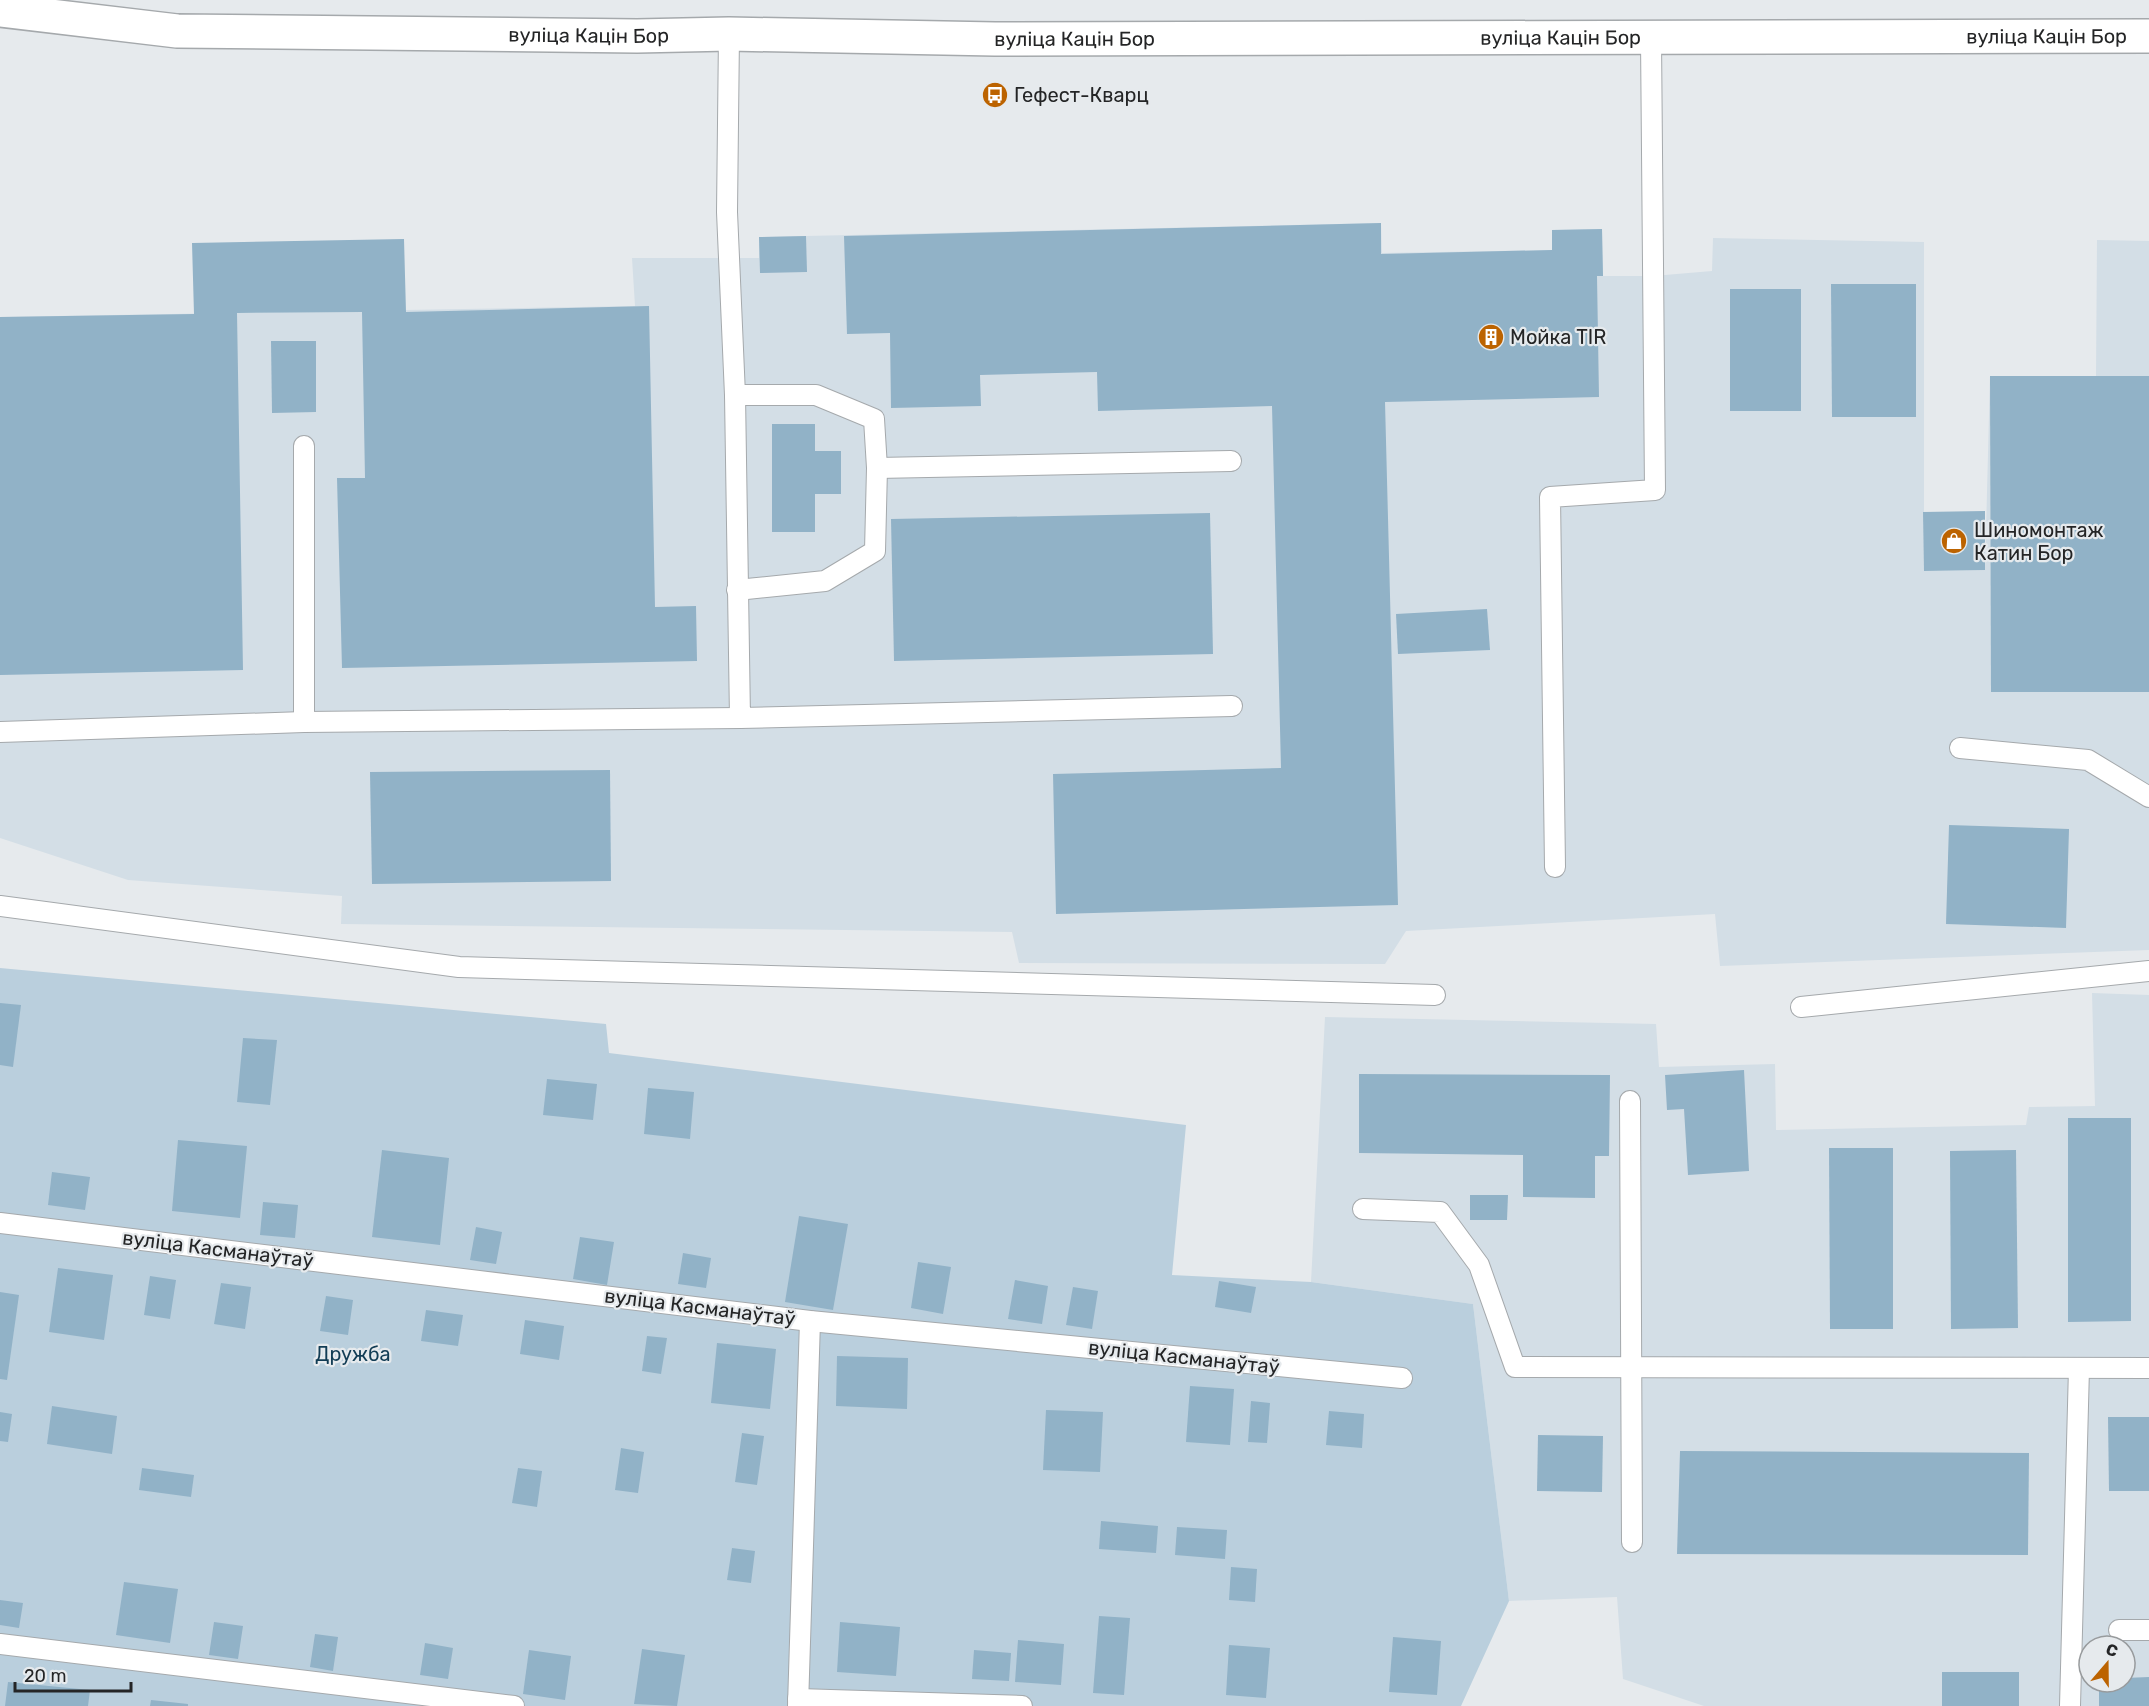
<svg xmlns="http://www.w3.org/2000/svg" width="2149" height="1706" font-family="Rubik,sans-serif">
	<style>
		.built { fill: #d3dee6; fill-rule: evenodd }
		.green { fill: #bacfdd }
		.building { fill: #91b2c7 }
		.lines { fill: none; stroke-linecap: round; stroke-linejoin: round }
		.lane-casing { stroke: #a5a9ac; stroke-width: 22 }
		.secondary-casing { stroke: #a5a9ac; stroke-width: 36 }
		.lane { stroke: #fff; stroke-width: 20 }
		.secondary { stroke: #fff; stroke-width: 33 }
		.labels { text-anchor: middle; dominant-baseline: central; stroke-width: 4.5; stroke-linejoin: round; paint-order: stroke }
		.street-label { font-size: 20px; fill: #242526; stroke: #e6eaed }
		.poi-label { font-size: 20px; fill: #242526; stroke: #e6eaed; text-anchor: start }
		.park-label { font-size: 20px; fill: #123d55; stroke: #e6eaed }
	</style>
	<rect width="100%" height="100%" fill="#e6eaed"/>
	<g class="built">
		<polygon points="1381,223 1382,253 1552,250 1552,230 1602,229 1603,276 1653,276 1712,271 1713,238 1924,242 1924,571 1985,570 1990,376 2096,376 2097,240 2149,241 2149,950 1720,966 1715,914 1406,931 1385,964 1019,963 1012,932 341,924 342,896 128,880 0,838 0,317 635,306 632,258 759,258 759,237"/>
		<path d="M2092,993L2149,995V1706H1704L1623,1679L1617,1597L1509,1601L1473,1304L1311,1282L1325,1017L1656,1024L1659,1067L1775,1064L1776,1130L2026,1125L2029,1107L2095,1106ZM2089,1646H2125V1682H2089Z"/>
	</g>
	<polygon class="green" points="0,968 606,1024 609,1053 1186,1125 1172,1275 1311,1282 1473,1304 1509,1601 1461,1706 0,1706"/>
	<g class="building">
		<polygon points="1381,223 1381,254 1552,250 1552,230 1602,229 1603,276 1597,276 1599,397 1385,402 1398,905 1056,914 1053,774 1281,768 1272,406 1098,411 1097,372 980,375 981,406 891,408 890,333 847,334 844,236"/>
		<polygon points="806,236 807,272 760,273 759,237"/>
		<polygon points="404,239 406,312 649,306 655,607 696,606 697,661 342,668 337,478 365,478 362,312 237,313 243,670 0,675 0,317 194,314 192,243"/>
		<polygon points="1831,284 1916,284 1916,417 1832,417"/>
		<rect x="1730" y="289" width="71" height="122"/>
		<polygon points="271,341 316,341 316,412 272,413"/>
		<polygon points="1990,376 2149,376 2149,692 1991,692"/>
		<polygon points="772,424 815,424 815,451 841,451 841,494 815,494 815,532 772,532"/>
		<polygon points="1985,511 1985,570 1924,571 1923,512"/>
		<polygon points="1210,513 1213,654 894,661 891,519"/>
		<polygon points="1487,609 1490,650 1398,654 1396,614"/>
		<polygon points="610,770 611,881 372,884 370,772"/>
		<polygon points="1949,825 2069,829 2066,928 1946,924"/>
		<polygon points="0,1003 21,1005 13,1067 0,1065"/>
		<polygon points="243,1038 277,1040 270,1105 237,1102"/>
		<polygon points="1744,1070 1749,1171 1688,1175 1684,1109 1667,1110 1665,1075"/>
		<polygon points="1359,1074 1610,1075 1609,1156 1595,1156 1595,1198 1523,1197 1523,1155 1359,1153"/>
		<polygon points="547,1079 597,1084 593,1120 543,1115"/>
		<polygon points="648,1088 694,1092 690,1139 644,1134"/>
		<polygon points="2068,1118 2131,1118 2131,1321 2068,1322"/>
		<polygon points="178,1140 247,1146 240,1218 172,1211"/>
		<polygon points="1829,1148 1893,1148 1893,1329 1830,1329"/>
		<polygon points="382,1150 449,1158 440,1245 372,1237"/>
		<polygon points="2016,1150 2018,1328 1951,1329 1950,1151"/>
		<polygon points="52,1172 90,1177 85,1210 48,1205"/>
		<polygon points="1470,1195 1508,1195 1507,1220 1470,1220"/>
		<polygon points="263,1202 298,1205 295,1238 260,1235"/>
		<polygon points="799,1216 848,1224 833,1310 785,1302"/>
		<polygon points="476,1227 502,1232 496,1264 470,1260"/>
		<polygon points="580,1237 614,1242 607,1285 573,1279"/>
		<polygon points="683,1253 711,1258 706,1288 678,1284"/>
		<polygon points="918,1262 951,1267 943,1314 911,1308"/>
		<polygon points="58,1268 113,1275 104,1340 49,1332"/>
		<polygon points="150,1276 176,1280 170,1319 144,1315"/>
		<polygon points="1015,1280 1048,1286 1042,1324 1008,1319"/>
		<polygon points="1219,1281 1256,1287 1251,1313 1215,1307"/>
		<polygon points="221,1283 251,1287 245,1329 214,1324"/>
		<polygon points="1073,1287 1098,1291 1092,1329 1066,1325"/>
		<polygon points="0,1292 19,1295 7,1380 0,1379"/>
		<polygon points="326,1296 353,1300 348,1335 320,1331"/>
		<polygon points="426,1310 463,1315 458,1346 421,1341"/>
		<polygon points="525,1320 564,1326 559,1360 520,1354"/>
		<polygon points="647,1336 667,1338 661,1374 642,1371"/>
		<polygon points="717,1343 776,1349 770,1409 711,1403"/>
		<polygon points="837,1356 908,1358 907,1409 836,1406"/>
		<polygon points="1190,1386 1234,1389 1230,1445 1186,1442"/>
		<polygon points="1251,1401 1270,1403 1267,1443 1248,1442"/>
		<polygon points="52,1406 117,1416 112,1454 47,1444"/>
		<polygon points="1046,1410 1103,1412 1100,1472 1043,1470"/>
		<polygon points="1329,1411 1364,1414 1362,1448 1326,1445"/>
		<polygon points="0,1412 12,1414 8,1442 0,1441"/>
		<polygon points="2108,1417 2149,1417 2149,1491 2109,1491"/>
		<polygon points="742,1433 764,1436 757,1485 735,1482"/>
		<polygon points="1538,1435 1603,1436 1602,1492 1537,1491"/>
		<polygon points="621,1448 644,1452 638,1493 615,1490"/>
		<polygon points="1680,1451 2029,1453 2028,1555 1677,1554"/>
		<polygon points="142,1468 194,1475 191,1497 139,1490"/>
		<polygon points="518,1468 542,1471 537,1507 512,1503"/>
		<polygon points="1101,1521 1158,1526 1156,1553 1099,1549"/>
		<polygon points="1177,1527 1227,1530 1225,1559 1175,1555"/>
		<polygon points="732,1548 755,1551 751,1583 727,1580"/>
		<polygon points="1231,1567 1257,1569 1255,1602 1229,1600"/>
		<polygon points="124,1582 178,1589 170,1643 116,1635"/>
		<polygon points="0,1600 23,1603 19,1628 0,1625"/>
		<polygon points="1099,1616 1130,1618 1124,1695 1093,1693"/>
		<polygon points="214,1622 243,1626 238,1659 209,1655"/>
		<polygon points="840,1622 900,1627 896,1676 837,1672"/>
		<polygon points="315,1634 338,1637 333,1671 310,1667"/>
		<polygon points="1393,1637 1441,1641 1437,1695 1389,1692"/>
		<polygon points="1018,1640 1064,1644 1061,1685 1015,1682"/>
		<polygon points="425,1643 453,1648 448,1679 420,1675"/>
		<polygon points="1229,1645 1270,1648 1266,1698 1226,1695"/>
		<polygon points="642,1649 685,1655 677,1706 634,1704"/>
		<polygon points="529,1650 571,1656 565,1700 523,1694"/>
		<polygon points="974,1650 1011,1653 1009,1681 972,1679"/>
		<rect x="1942" y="1672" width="77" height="34"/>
		<polygon points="2149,1677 2149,1706 2099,1706 2099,1682 2125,1682 2125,1678"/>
		<polygon points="8,1682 90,1690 88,1706 5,1706"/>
		<polygon points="151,1700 188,1704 188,1706 150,1706"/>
	</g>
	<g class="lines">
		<g class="lane-casing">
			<g id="lane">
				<polyline points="729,34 727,212 735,395 740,718 1232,706"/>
				<polyline points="735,395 816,395 874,419 877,468 875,551 825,581 737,590"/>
				<polyline points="304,446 304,722 740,718"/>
				<polyline points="877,468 1231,461"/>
				<polyline points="0,732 304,722"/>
				<polyline points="1960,748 2088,760 2149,797"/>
				<polyline points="1555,867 1550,497 1655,490 1651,39"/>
				<polyline points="0,906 459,967 1435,995"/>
				<polyline points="1801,1007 2149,971"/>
				<polyline points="1630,1101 1632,1542"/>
				<polyline points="1363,1209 1440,1212 1479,1265 1515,1367 2149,1368"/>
				<polyline points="0,1223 810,1321 1402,1378"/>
				<polyline points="2119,1630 2149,1630"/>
				<polyline points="0,1644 514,1706"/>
				<polyline points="798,1699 1022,1706"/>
				<polyline points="798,1706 810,1321"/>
				<polyline points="2070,1706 2079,1368"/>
			</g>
		</g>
		<g class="secondary-casing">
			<g id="secondary">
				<path id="s1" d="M0,10L177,31L637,36L729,34L995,39L2149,36"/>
			</g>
		</g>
		<use href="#lane" class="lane"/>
		<use href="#secondary" class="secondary"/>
	</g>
	<defs>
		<g id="bus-disc" transform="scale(1.35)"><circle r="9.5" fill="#bc6300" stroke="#e6eaed"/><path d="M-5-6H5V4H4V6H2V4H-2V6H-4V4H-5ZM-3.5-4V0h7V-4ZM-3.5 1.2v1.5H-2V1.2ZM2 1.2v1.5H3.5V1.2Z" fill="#fff"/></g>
		<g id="building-disc" transform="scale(1.35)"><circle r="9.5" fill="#bc6300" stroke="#e6eaed"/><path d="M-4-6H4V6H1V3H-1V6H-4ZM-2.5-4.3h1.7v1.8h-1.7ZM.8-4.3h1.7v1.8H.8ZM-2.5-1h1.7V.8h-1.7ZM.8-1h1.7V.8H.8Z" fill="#fff"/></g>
		<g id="shop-disc" transform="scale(1.35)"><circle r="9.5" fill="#bc6300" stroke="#e6eaed"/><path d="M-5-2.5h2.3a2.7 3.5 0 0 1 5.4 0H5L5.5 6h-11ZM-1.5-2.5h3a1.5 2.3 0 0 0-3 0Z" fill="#fff"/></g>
	</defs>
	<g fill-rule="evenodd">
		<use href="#bus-disc" x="995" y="95"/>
		<use href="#building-disc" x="1491" y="337"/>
		<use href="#shop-disc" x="1954" y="541"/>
	</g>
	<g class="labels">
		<g class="street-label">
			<text stroke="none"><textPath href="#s1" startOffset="590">вуліца Кацін Бор</textPath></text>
			<text stroke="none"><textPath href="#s1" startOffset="2048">вуліца Кацін Бор</textPath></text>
			<text stroke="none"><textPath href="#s1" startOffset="1076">вуліца Кацін Бор</textPath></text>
			<text stroke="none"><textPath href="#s1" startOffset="1562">вуліца Кацін Бор</textPath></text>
			<text transform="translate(218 1249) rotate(7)">вуліца Касманаўтаў</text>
			<text transform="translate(700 1307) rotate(7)">вуліца Касманаўтаў</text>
			<text transform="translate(1184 1357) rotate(6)">вуліца Касманаўтаў</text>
		</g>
		<g class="poi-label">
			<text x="1014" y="95">Гефест-Кварц</text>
			<text x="1510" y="337">Мойка TIR</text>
			<text x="1974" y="530">Шиномонтаж<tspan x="1974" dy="23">Катин Бор</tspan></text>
		</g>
		<g class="park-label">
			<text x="353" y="1354">Дружба</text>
		</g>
	</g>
	<g transform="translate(2107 1664) rotate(20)"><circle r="28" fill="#e6eaed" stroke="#989b9d" stroke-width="1.5"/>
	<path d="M0-4.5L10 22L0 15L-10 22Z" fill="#bc6300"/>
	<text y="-9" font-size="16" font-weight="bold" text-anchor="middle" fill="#242526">С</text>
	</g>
	<path d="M15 1682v9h116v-9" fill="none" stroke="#242526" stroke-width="3"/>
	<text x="24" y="1682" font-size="18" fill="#242526" stroke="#e6eaed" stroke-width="4.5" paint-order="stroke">20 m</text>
</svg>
